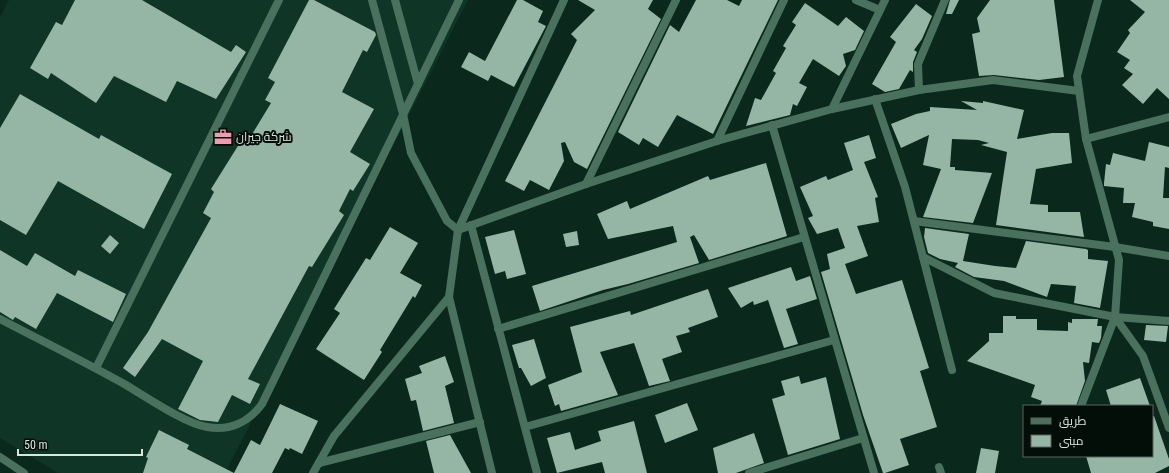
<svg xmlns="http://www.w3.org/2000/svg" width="1169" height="473" font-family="'Roboto Condensed',Cairo,sans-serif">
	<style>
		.built { fill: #0f3527 }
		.building { fill: #95b5a5 }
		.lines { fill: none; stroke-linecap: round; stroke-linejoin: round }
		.service { stroke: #49715e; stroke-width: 8 }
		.minor { stroke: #49715e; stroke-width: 8 }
		.labels { text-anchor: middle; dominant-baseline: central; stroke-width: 4; stroke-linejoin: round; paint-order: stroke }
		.poi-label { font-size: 12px; fill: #d6e7de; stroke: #040e09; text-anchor: start }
	</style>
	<rect width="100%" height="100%" fill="#0b281c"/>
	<polygon class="built" points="9,0 468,0 225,473 58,473 0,438 0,17"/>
	<g class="building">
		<polygon points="75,0 142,0 231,52 236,45 246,52 216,99 177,81 166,102 114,76 96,103 51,73 48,79 30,68 56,22 62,25"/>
		<polygon points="309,0 314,0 375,32 376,35 367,52 363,50 342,92 374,109 350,152 370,164 353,191 350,189 339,211 344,215 312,267 309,266 248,379 260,384 250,404 232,395 218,422 200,420 178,409 203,361 162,339 135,377 123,368 148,332 211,218 203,213 214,192 211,189 246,133 251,136 271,103 265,100 275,82 268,78"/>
		<polygon points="517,0 523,0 543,11 538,22 546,26 514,87 491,75 488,81 461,67 469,52 485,61"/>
		<polygon points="578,0 653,0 648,9 661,19 587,169 574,162 565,142 561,143 564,161 549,190 530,180 524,191 505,181 577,40 571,34 595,10"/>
		<polygon points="696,0 727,0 739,6 742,0 778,0 713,134 677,115 658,147 643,138 639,145 618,132 670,25 679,32"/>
		<polygon points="950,0 959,0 952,14 946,14"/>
		<polygon points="990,0 1054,0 1064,77 1039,80 994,75 979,76 972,34 980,32 977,18"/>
		<polygon points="1130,0 1169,0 1169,99 1157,88 1143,104 1122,85 1133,74 1124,68 1130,60 1117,52 1130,33 1128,30 1145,12"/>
		<polygon points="805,3 838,26 846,17 864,31 855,50 843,54 846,66 839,76 813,59 799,83 807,87 797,106 793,104 790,115 746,126 755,98 761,100 776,73 773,71 786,48 783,46 796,25 792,22"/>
		<polygon points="916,4 932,16 922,39 914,50 917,52 913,62 913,72 910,70 899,89 885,92 872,84 896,42 890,37"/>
		<polygon points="20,94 99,139 101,135 172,174 144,229 58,181 26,235 0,220 0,128"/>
		<polygon points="961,101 983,103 983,101 1024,110 1017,139 1052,133 1069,133 1072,163 1036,169 1030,204 1048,205 1048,212 1080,212 1084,237 996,225 1007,152 981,145 989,143 978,140 952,139 950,167 955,167 955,170 992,173 973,223 923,217 941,169 923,165 929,135 901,148 891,124 916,114 930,111 930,107 977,110"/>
		<polygon points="869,135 876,158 864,162 878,197 875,198 879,222 857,226 868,256 845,264 856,294 902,280 929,368 920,371 937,427 900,439 909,465 885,473 883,473 863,415 821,272 830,269 827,254 845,248 838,228 817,234 808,218 813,216 800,187 826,176 828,180 853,170 844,143"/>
		<polygon points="1149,142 1169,147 1169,168 1165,167 1163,198 1169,198 1169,229 1153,226 1153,222 1132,217 1135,203 1123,203 1124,188 1104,186 1104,183 1106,164 1110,165 1113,153 1145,161"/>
		<polygon points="766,163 787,236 709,260 694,235 690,237 699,263 628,284 603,290 540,311 532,286 677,242 673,226 608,239 597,214 627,201 630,209 708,176 710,180"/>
		<polygon points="390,227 418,243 400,273 422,285 415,298 413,296 388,337 380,350 382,352 364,380 316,349 340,313 334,309 366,258 370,260"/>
		<polygon points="925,228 969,234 963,261 995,266 1016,268 1026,241 1086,249 1088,250 1088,259 1108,261 1100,308 1074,303 1076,286 1051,284 1047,297 1004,281 974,277 955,267 958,263 940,259 928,253 924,237"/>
		<polygon points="514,230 526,274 507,279 505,271 495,274 485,237"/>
		<polygon points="577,231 579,245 566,247 563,234"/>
		<polygon points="110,235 119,243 110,254 101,246"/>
		<polygon points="0,250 27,266 35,253 75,276 78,270 126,294 113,322 57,293 36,329 15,317 13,320 0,312"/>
		<polygon points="791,267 796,281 810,276 817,299 786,309 798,344 784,348 768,300 754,305 753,301 741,308 728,288"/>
		<polygon points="708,289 718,317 688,328 690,332 676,336 682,352 662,359 670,381 649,386 634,343 600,352 618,395 561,411 559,404 555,406 548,385 582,372 570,327 630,311 631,315"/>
		<polygon points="1003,316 1016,316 1016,319 1037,319 1037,330 1068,331 1068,322 1072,323 1072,319 1098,319 1097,326 1102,326 1101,338 1099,343 1092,342 1089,363 1083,362 1085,381 1076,406 1040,406 1042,401 1031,397 1035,385 967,361 989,341 989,333 1003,333"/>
		<polygon points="1146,325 1168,326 1166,342 1144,340"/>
		<polygon points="534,339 546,378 531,386 521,368 519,368 512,345"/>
		<polygon points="445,356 454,382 445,386 454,423 423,431 416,400 411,401 405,379 422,373 419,366"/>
		<polygon points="799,376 801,384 826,377 840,439 788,455 772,399 785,395 781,381"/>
		<polygon points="1140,378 1150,406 1111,406 1106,390"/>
		<polygon points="687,403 698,430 665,443 655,415"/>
		<polygon points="280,404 318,421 302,454 290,448 289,450 285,448 272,473 234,473 251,440 260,445"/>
		<polygon points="1154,416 1169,459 1169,466 1155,473 1091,473 1086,456 1152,456 1152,417"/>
		<polygon points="634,421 647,473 605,473 602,462 557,473 547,438 570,432 575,450 601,441 598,431"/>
		<polygon points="159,430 189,445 187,449 234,473 143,473 148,458 146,457"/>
		<polygon points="754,433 764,463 736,473 718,473 713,448"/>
		<polygon points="450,435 471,473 434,473 426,441"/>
		<polygon points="981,448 999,451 995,473 976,473"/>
	</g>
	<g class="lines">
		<g class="service">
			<polyline points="1081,406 1115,317"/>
			<polyline points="939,467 941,473"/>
		</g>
		<g class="minor">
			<polyline points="372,0 403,114 411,153 447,221 458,230"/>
			<polyline points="395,0 418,84"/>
			<polyline points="856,0 880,10"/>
			<polyline points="1098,0 1077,76 1086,139 1119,260 1115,317 1143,356 1169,428"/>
			<polyline points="919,90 918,64 945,0"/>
			<polyline points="875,99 905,187 952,370"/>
			<polyline points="832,109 885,0"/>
			<polyline points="772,125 874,473"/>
			<polyline points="1086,139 1169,117"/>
			<polyline points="717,141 784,0"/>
			<polyline points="586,184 676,0"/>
			<polyline points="914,221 1115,247 1169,256"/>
			<polyline points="471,225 537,473"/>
			<polyline points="458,230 586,184 717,141 832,109 919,90 993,80 1079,91"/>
			<polyline points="923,257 994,293 1115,317 1169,321"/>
			<path d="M0,319C42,341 85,362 126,385C146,397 186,424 207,427C230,431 249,422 262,404L459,0"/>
			<polyline points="498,329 804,237"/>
			<polyline points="96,368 279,0"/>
			<polyline points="525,427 834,340"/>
			<polyline points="0,457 24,473"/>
			<polyline points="319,463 480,422"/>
			<polyline points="313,473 334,436 449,297"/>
			<polyline points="492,473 449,297 458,230 564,0"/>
			<polyline points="749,473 863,438"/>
		</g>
	</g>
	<defs>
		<g id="office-bare" transform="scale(1.38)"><path d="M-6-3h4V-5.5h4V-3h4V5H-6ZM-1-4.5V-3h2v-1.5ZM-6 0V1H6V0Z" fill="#f19ab1" stroke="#040e09" stroke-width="2.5" paint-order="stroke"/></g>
	</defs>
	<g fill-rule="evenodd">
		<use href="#office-bare" x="223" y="137"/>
	</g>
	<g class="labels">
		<g class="poi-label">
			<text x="236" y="137">شركة جيران</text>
		</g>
	</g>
	<rect x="1023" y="405" width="130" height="52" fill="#040e09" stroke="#58655e"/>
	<rect x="1031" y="418" width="20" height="6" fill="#49715e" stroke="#58655e"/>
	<text x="1059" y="425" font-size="12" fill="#d6e7de">طريق</text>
	<rect x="1031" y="435" width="20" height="12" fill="#95b5a5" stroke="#58655e"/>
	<text x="1059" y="445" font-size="12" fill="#d6e7de">مبنى</text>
	<path d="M18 449v6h124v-6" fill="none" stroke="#d6e7de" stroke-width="2"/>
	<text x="24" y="449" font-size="12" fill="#d6e7de" stroke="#040e09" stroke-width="3" paint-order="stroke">50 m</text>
</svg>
